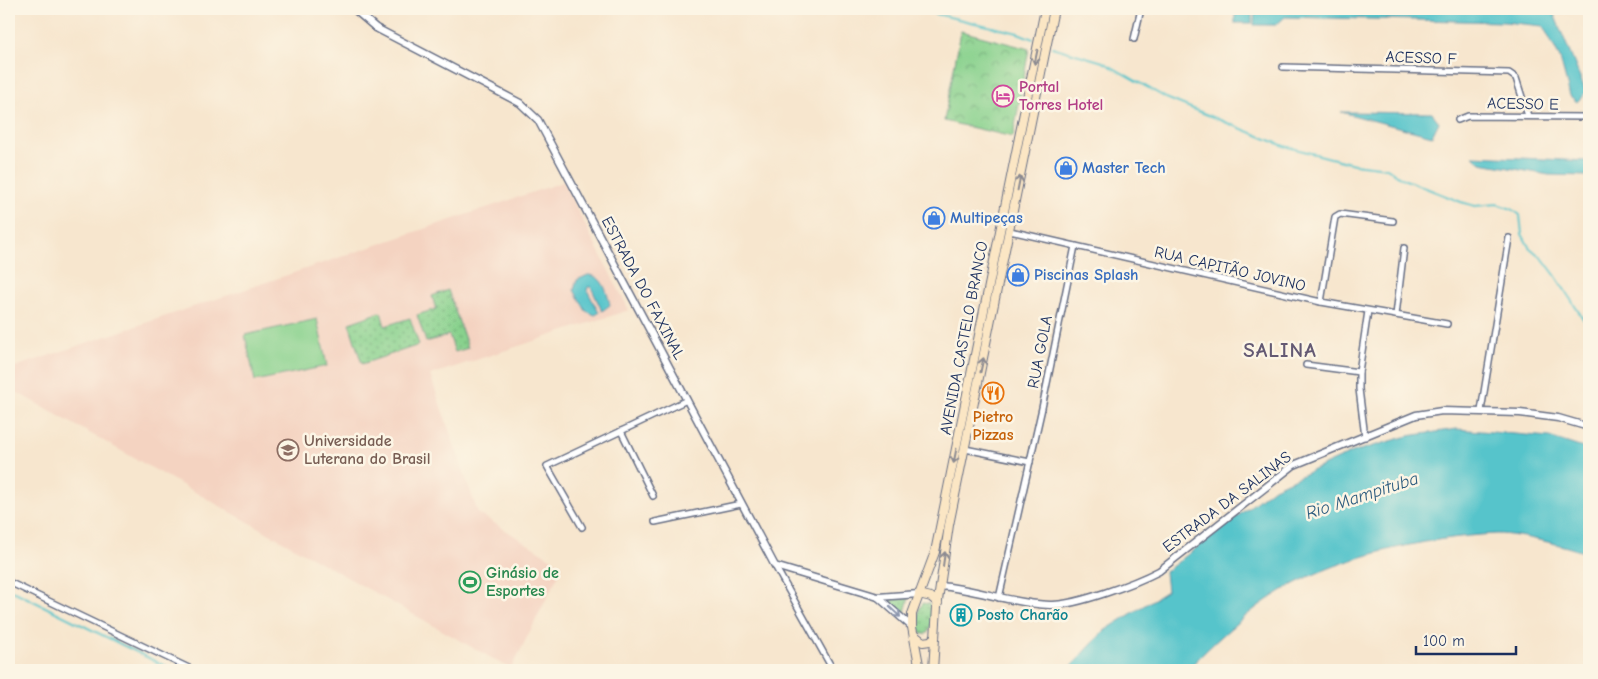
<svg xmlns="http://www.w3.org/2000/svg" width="1598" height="679" font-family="'Comic Neue',sans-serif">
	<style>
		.built { fill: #f4d3c1 }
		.grass { fill: url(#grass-dots); stroke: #528076 }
		.park { fill: url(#park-crowns); stroke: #528076 }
		.pitch { fill: #88d18d; stroke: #528076 }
		.water { fill: #56c4cb; stroke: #387a94 }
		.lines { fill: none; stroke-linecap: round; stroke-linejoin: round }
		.stream { stroke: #56c4cb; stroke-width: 2 }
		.minor-casing { stroke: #686f85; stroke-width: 8 }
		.tertiary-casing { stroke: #686f85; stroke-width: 9 }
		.secondary-casing { stroke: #686f85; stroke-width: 10 }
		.minor { stroke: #fff; stroke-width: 5 }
		.tertiary { stroke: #fff; stroke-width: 6 }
		.secondary { stroke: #fbe6c4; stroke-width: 8 }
		.oneway { stroke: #8b8a91 }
		.oneway2 { stroke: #8d97ae }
		.labels { text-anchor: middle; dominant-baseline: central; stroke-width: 5; stroke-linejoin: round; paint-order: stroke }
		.street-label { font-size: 16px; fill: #1b2f5e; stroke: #fcf5e5 }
		.hotel-label { font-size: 16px; font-weight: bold; fill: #b23c85; stroke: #fcf5e5; text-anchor: start }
		.shop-label { font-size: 16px; font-weight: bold; fill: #366cbe; stroke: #fcf5e5; text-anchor: start }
		.food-label { font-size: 16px; font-weight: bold; fill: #c56008; stroke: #fcf5e5 }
		.education-label { font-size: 16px; font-weight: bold; fill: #785e54; stroke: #fcf5e5; text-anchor: start }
		.leisure-label { font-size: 16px; font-weight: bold; fill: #27864d; stroke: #fcf5e5; text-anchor: start }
		.culture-label { font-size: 16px; font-weight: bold; fill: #0d838f; stroke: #fcf5e5; text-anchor: start }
		.water-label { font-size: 18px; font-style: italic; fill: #2d5c7f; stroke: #fcf5e5 }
		.district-label { font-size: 21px; font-weight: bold; letter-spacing: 1px; fill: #645a74; stroke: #fcf5e5 }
	</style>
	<defs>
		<pattern id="grass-dots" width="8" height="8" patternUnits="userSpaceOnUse" patternTransform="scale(1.25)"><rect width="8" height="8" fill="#88d18d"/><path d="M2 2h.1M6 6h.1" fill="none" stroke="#6eaa76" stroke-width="1.8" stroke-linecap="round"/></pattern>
		<pattern id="park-crowns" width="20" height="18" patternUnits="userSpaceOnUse" patternTransform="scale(1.25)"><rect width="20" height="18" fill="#88d18d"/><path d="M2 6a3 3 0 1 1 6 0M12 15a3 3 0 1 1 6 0" fill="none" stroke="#6eaa76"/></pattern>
	</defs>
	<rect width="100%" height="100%" fill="#fcf5e5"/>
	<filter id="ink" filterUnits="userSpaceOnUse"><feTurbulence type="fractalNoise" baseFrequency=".02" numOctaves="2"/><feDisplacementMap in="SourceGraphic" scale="10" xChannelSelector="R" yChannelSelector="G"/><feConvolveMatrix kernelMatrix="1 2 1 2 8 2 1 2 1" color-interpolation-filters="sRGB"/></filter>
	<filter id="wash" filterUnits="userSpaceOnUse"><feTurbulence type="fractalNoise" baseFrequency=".0096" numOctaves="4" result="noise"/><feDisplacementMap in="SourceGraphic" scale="20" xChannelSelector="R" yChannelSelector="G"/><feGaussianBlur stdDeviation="1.12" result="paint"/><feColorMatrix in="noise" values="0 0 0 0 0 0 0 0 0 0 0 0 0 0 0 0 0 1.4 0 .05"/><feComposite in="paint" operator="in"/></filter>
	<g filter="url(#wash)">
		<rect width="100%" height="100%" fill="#f7e6ce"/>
		<polygon class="built" points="563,182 629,310 430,375 478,513 563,566 511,669 9,388 9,369"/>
		<g class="grass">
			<polygon points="448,290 468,348 455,352 449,335 426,342 417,315 436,309 432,296"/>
			<polygon points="381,312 385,326 410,318 419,345 362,364 349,323"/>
			<polygon points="909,598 904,615 890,600"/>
			<path d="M923,603L930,604C934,612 933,628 926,634H921L918,629L919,609Z"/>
		</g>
		<polygon class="park" points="961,31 1029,49 1013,137 944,121"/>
		<polygon class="pitch" points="317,319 327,366 255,381 245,335"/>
		<g class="water">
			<rect x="1235" y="9" width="17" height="14"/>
			<polygon points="1255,9 1552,9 1586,92 1577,102 1570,96 1560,58 1543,26 1504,22 1285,17 1276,25 1254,25"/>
			<polygon points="1341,112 1432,113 1439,122 1432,136"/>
			<polygon points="1473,156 1589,161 1589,176 1549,175 1481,163"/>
			<path d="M588,275C603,275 607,292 610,305L602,311L591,287H588L587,290L599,313L595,315L586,311L574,290L577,280Z"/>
			<path d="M1457,429L1549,437L1589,450V554C1568,546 1519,534 1497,534C1425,537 1330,558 1270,598C1239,619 1212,644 1187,670H1068L1104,631L1167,591L1165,572L1274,488L1353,452L1408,436Z"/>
		</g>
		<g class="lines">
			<g class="stream">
				<polyline points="915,9 1018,33 1033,39"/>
				<polyline points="1052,47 1103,62 1166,98 1284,146 1354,164 1387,168 1403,179 1461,202 1475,206 1497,204 1512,209 1520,215 1522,234 1529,247 1543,259 1555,275 1589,328"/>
				<polyline points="9,589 173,670"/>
			</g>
		</g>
	</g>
	<g filter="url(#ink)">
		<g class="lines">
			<g class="minor-casing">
				<g id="minor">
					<polyline points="1134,39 1141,9"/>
					<polyline points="1283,67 1509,73 1516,78 1528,116"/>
					<polyline points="1458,120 1468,116 1589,117"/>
					<polyline points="1010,231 1321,302 1447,324"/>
					<polyline points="1321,302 1335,217 1340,214 1393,221"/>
					<polyline points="1396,315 1404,248"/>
					<polyline points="1306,365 1359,372"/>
					<polyline points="1481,411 1509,238"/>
					<polyline points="621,431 653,496"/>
					<polyline points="1365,437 1359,389 1359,372 1368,311"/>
					<polyline points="965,449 1030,462"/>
					<polyline points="655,522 741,504"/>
					<polyline points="582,527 547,466 687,400"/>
					<polyline points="775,566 833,670"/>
					<polyline points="9,582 193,670"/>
					<polyline points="999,598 1042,408 1075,246"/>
				</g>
			</g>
			<g class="tertiary-casing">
				<g id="tertiary">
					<polyline points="354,9 376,28 520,103 538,120 775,566 878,597 919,594"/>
					<path d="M940,586C977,589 1013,604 1050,605C1075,606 1136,583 1159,571L1294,465L1416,415L1442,411L1520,413L1558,418L1589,427"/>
					<polyline points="878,597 912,627"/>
				</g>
			</g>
			<g class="secondary-casing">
				<g id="secondary">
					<polyline points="919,594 931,597 938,603"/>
					<polyline points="914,635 923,642 930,641 935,637"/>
					<polyline points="920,670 912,627 912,614 935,552 1045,9"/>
					<polyline points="933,670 937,607 949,525 1054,9"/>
				</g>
			</g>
			<use href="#minor" class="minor"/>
			<use href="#tertiary" class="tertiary"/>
			<use href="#secondary" class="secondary"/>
		</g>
		<defs><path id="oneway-shaft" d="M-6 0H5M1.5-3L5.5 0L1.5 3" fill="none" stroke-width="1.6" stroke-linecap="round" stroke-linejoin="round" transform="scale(1.25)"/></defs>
		<g class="oneway">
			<use href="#oneway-shaft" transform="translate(1036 57) rotate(102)"/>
			<use href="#oneway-shaft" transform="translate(1019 183) rotate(-79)"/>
			<use href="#oneway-shaft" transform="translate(982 365) rotate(-78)"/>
			<use href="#oneway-shaft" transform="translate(955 456) rotate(101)"/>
			<use href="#oneway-shaft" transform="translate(944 559) rotate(-82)"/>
		</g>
		<use class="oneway2" href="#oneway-shaft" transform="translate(895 612) rotate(43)"/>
	</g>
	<defs>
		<g id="hotel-ring" transform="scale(1.125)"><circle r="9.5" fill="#fcf5e5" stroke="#d1479c" stroke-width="1.5"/><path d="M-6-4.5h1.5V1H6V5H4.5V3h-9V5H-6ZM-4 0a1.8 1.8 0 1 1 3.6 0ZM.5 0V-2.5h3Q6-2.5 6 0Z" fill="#d1479c"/></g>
		<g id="shop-ring" transform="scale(1.125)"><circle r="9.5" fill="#fcf5e5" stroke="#3f7fe0" stroke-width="1.5"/><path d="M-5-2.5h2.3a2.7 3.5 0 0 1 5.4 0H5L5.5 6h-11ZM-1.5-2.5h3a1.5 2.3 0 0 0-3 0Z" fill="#3f7fe0"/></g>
		<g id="restaurant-ring" transform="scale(1.125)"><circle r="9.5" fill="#fcf5e5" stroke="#e8710a" stroke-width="1.5"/><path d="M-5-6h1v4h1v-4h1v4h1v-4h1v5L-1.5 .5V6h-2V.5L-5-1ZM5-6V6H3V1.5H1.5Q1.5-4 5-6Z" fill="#e8710a"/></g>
		<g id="university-ring" transform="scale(1.125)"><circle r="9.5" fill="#fcf5e5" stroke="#8d6e63" stroke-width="1.5"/><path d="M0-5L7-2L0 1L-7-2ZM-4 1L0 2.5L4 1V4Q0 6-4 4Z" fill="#8d6e63"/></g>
		<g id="stadium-ring" transform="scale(1.125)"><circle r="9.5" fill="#fcf5e5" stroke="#2e9e5b" stroke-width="1.5"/><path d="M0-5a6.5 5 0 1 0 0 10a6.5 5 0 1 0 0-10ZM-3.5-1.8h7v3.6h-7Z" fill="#2e9e5b"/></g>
		<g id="building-ring" transform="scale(1.125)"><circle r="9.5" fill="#fcf5e5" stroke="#0f9aa8" stroke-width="1.5"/><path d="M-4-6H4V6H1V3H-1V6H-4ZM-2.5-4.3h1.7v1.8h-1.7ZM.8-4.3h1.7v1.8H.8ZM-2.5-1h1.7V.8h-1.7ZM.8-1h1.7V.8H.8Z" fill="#0f9aa8"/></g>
	</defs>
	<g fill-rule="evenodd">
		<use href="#hotel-ring" x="1003" y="96"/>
		<use href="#shop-ring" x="1066" y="168"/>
		<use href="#shop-ring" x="934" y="218"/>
		<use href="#shop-ring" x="1018" y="275"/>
		<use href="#restaurant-ring" x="993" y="393"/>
		<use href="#university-ring" x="288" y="450"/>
		<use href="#stadium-ring" x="470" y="582"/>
		<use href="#building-ring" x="961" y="615"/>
	</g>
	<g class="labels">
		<g class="street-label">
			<text transform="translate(1421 58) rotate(2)">ACESSO F</text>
			<text transform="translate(1523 104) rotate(1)">ACESSO E</text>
			<text transform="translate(1230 269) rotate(13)">RUA CAPITÃO JOVINO</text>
			<text transform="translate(643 288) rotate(62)">ESTRADA DO FAXINAL</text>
			<text transform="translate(964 338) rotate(-79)">AVENIDA CASTELO BRANCO</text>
			<text transform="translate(1040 352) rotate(-79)">RUA GOLA</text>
			<text transform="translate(1227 502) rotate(-37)">ESTRADA DA SALINAS</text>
		</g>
		<g class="hotel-label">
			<text x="1019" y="87">Portal<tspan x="1019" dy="18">Torres Hotel</tspan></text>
		</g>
		<g class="shop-label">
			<text x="1082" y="168">Master Tech</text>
			<text x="950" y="218">Multipeças</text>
			<text x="1034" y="275">Piscinas Splash</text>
		</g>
		<g class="food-label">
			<text x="993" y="417">Pietro<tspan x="993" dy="18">Pizzas</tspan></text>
		</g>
		<g class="education-label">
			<text x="304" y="441">Universidade<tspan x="304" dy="18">Luterana do Brasil</tspan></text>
		</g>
		<g class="leisure-label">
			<text x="486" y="573">Ginásio de<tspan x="486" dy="18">Esportes</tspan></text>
		</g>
		<g class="culture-label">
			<text x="977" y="615">Posto Charão</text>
		</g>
		<g class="water-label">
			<text transform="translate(1362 496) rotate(-18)">Rio Mampituba</text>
		</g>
		<g class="district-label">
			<text x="1280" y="350">SALINA</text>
		</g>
	</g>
	<rect width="1598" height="679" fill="none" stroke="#fcf5e5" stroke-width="30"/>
	<path d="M1416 646v8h100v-8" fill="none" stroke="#1b2f5e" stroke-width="2.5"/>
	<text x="1423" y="646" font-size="15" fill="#1b2f5e" stroke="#fcf5e5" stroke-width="4" paint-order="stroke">100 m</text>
</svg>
